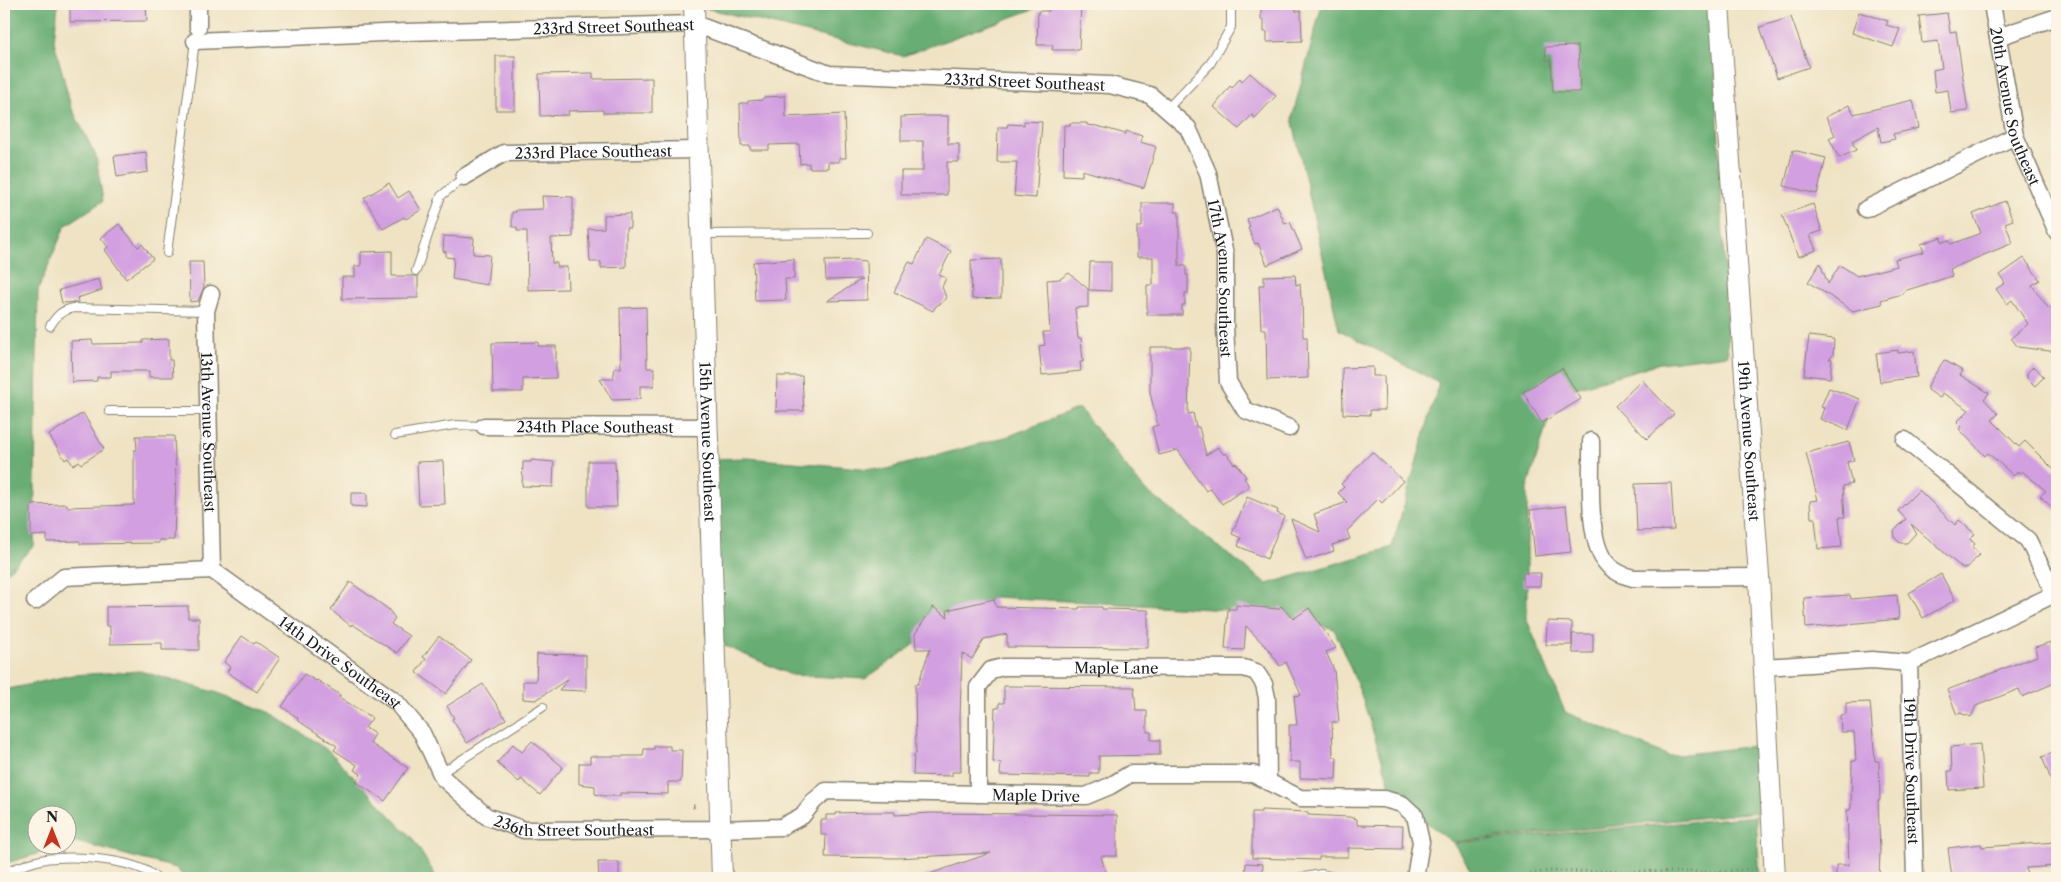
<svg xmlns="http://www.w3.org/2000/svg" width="2061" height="882" font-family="'Libre Caslon Text',serif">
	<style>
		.forest { fill: #67ad73; stroke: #426448; fill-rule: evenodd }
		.building { fill: #d29fe1 }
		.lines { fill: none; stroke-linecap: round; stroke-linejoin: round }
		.service-casing { stroke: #868070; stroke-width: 10 }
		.minor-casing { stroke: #868070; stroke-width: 19 }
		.tertiary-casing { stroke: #868070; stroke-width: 22 }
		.path { stroke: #868070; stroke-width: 3; stroke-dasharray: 1 4; stroke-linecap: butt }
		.service { stroke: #fff; stroke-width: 8 }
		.minor { stroke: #fff; stroke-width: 16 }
		.tertiary { stroke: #fff; stroke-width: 20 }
		.labels { text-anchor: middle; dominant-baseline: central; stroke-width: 4.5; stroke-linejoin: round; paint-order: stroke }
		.street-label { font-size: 15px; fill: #1c1c1c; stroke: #fcf5e5 }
	</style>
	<rect width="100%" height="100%" fill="#fcf5e5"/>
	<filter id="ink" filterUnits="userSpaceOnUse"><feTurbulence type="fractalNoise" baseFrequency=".02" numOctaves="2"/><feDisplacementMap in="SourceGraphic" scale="10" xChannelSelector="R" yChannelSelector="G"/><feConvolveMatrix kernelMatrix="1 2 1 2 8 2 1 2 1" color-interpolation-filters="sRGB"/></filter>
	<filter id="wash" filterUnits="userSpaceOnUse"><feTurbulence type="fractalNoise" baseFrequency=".0096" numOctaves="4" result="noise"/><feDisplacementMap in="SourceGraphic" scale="20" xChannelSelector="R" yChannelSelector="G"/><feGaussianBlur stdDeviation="1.12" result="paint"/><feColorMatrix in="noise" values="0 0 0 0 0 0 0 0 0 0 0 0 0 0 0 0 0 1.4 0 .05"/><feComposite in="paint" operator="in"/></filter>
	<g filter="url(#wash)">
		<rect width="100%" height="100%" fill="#efe3c4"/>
		<g class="forest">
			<polygon points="4,4 58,4 54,41 71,107 96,156 103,201 65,226 38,290 34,546 4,575"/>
			<polygon points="697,4 1048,4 903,56 697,6"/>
			<polygon points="1322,4 1713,4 1728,355 1660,363 1556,394 1527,489 1527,620 1565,712 1669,756 1754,746 1759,812 1452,842 1394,798 1360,691 1334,629 1282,613 994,597 921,640 865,679 791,675 707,638 699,459 748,458 883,470 1009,436 1079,408 1144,489 1267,584 1392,547 1439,383 1339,330 1292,118"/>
			<path d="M140,671L218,693L271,713L329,751L413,839L437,878H185L176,868L76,842L4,864V690L72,675ZM38,814H68V844H38Z"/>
			<polygon points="1756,816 1760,878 1476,878 1454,843"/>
		</g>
		<g id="blocks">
			<g class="building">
				<polygon points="70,4 146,4 147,21 70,22"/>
				<polygon points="1049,4 1081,4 1079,50 1052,50 1053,45 1037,45 1038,11 1049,11"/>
				<polygon points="1261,4 1296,4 1296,11 1301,11 1302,41 1267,42 1267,32 1264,32 1264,20 1261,20"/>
				<polygon points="1859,12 1888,21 1886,25 1900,29 1893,47 1852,33"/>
				<polygon points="1947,13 1950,32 1956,31 1968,111 1951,113 1948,90 1935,92 1933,70 1942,68 1938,41 1922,43 1919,16"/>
				<polygon points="1791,17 1809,67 1777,78 1760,27"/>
				<polygon points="1578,46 1580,92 1553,92 1551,60 1546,60 1545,47"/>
				<rect x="496" y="56" width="19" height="54"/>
				<polygon points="593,73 593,79 652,78 652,113 603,113 603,110 568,111 569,115 540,116 539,74"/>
				<polygon points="1250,73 1276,96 1255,118 1252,115 1239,129 1214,107 1230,86 1232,88 1240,78 1242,81"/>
				<polygon points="785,96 786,117 844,114 846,158 839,158 839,162 828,162 828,168 809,168 809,163 800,164 799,144 769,145 769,150 750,150 750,146 741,146 740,103 748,103 748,101 762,100 764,97"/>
				<polygon points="1913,100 1919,128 1893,134 1895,139 1881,142 1878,127 1852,141 1856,150 1839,158 1829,138 1835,135 1826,117 1849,105 1854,114"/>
				<polygon points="925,116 948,116 948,144 959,144 959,162 947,162 947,195 901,195 901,171 923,171 923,141 901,141 901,117"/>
				<polygon points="1024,121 1042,122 1036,198 1014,196 1017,162 997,162 998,127 1007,127 1008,124 1024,125"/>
				<polygon points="1070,123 1087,123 1087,125 1097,126 1126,134 1126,131 1142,136 1140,142 1154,146 1156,147 1144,188 1082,170 1082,176 1063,175 1064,125 1070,125"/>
				<polygon points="1793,150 1826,158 1817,194 1784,186"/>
				<polygon points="146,152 148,172 117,177 114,156"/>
				<polygon points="389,183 398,198 409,191 421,210 406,219 404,217 383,229 364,198"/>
				<polygon points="542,196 573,197 573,237 551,238 552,263 557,263 557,267 567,267 568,289 528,290 527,231 517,231 517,227 512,227 512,212 516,212 516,210 543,209"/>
				<polygon points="2005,201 2013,220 2005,223 2013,243 1950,269 1952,276 1904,291 1902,294 1881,300 1882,304 1853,311 1808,282 1820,263 1828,284 1840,265 1857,276 1897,266 1895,259 1924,252 1921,244 1941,237 1942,242 1949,240 1951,244 1981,233 1973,214"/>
				<polygon points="1142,203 1175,203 1175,212 1179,212 1179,266 1186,266 1186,275 1188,275 1188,293 1185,293 1185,305 1182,305 1182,315 1147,315 1147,285 1153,285 1153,257 1137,257 1137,227 1142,227"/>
				<polygon points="1813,204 1822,231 1810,235 1816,250 1798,257 1782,215"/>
				<polygon points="1277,206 1285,224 1290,222 1302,249 1267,265 1258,243 1255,244 1248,228 1250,227 1247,219"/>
				<polygon points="630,214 630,228 626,228 626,267 601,268 601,262 590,262 588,229 604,228 604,215"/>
				<polygon points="119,224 138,247 142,244 153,259 126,279 105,250 108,247 101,238"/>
				<polygon points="444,236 474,238 473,254 490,255 487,285 452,279 454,258 446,257 446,252 443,251"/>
				<polygon points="926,239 951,251 939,275 946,278 942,287 946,297 943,302 936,306 933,311 894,292 909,262 914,264"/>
				<polygon points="392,251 392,276 418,276 418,298 342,299 342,277 355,277 355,266 361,266 361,252"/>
				<polygon points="2024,258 2040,280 2032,285 2049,309 2057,302 2057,352 2018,347 2011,338 2028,324 2012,300 2007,304 1996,289 2005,283 2000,275"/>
				<polygon points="794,259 794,279 785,279 786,300 755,301 753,262"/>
				<polygon points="1001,259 1001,298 972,299 971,260"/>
				<polygon points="856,260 866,261 867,300 827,301 862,279 826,280 825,261"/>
				<polygon points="189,262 203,262 204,287 198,301 190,302"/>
				<polygon points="1090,262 1111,262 1111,291 1089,290"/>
				<polygon points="1069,273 1088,289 1088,307 1075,308 1078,338 1081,338 1083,362 1080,362 1081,371 1042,375 1039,346 1045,345 1043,332 1050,332 1047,280 1060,279"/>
				<polygon points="1295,275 1296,285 1300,284 1301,298 1302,298 1303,337 1307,337 1308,378 1267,380 1266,329 1261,329 1259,285 1264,285 1264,276"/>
				<polygon points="99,279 102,290 77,298 78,302 62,303 59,290"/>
				<polygon points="646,307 647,368 654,368 654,386 640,386 640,399 612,400 600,379 613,379 615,368 621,368 620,308"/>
				<polygon points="1809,336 1834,339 1833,355 1829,359 1832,359 1830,378 1804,375"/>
				<polygon points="169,339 169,360 172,360 173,377 149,377 149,371 111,371 111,377 97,377 97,381 72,382 71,341 92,340 93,344 143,343 143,340"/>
				<polygon points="538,342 538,346 556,346 556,378 523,379 523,392 493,392 492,343"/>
				<polygon points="1150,347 1190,347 1188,414 1193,413 1196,427 1199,427 1206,455 1218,447 1224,455 1226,453 1234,464 1236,463 1246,477 1244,478 1249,486 1222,504 1210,488 1206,491 1178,450 1159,455 1152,427 1158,425 1150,393"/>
				<polygon points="1898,350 1898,353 1914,351 1917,377 1880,382 1876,353"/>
				<polygon points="1944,360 1963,371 1960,375 1989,393 1984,399 1998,414 1992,420 2019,447 2025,441 2057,473 2057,512 2040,496 2046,491 2022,471 2020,474 2018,471 2014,476 1988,453 1985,456 1959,429 1962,427 1957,422 1969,410 1943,393 1940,398 1928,390 1928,385"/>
				<polygon points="2034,366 2044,377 2035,386 2027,378 2027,373"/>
				<polygon points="1373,367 1373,376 1384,376 1385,410 1370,410 1370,415 1343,414 1342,368"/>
				<polygon points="1562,368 1581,399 1542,423 1523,392"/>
				<polygon points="777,376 802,376 804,411 776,411"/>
				<polygon points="1642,380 1674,414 1647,439 1615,406"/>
				<polygon points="1829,388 1860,399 1848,430 1820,419 1824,408 1821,407"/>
				<polygon points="83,413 104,449 81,464 79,461 73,465 68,458 65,460 49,435"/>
				<polygon points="136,436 174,436 176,478 174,540 159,540 159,543 80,544 80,541 47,542 47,535 31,536 31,505 67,504 67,507 134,505 134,450 137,450"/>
				<polygon points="1849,442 1854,460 1847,462 1852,484 1843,486 1845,517 1839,517 1842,547 1818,549 1815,518 1811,518 1810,501 1818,500 1806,453"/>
				<polygon points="1372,452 1403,481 1382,503 1378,499 1347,531 1350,539 1332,545 1334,551 1306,560 1291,519 1320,532 1314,514 1347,502 1338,493 1344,487 1341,484"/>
				<polygon points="531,460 554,462 553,487 522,486 523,462 531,462"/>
				<polygon points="443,461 445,504 419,505 417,462"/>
				<polygon points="588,461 615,461 617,507 588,507"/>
				<polygon points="1671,483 1674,530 1637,531 1635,484"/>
				<polygon points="1919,490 1955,525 1959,520 1975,534 1970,539 1975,544 1972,547 1980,554 1967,568 1962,568 1911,524 1916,533 1907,543 1900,543 1895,538 1894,531 1906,519 1898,511"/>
				<polygon points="351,493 367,493 367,507 351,506"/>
				<polygon points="1247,497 1278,510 1277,513 1284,516 1267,559 1238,546 1241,538 1232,534"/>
				<polygon points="1566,506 1571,552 1535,556 1530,510"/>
				<polygon points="1523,573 1541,573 1540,586 1523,586"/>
				<polygon points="1941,574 1955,600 1923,618 1909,593"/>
				<polygon points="350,582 388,609 395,618 391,624 409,636 397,653 352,624 351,626 331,610"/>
				<polygon points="1850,595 1851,599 1897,595 1899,619 1806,628 1804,598"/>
				<polygon points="994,599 996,607 1079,609 1079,607 1102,607 1102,609 1148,610 1148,648 1007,647 1007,634 984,639 972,659 962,653 960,718 961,772 952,772 952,776 913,775 914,754 916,754 915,684 918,684 930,649 916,649 915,634 933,607 948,617 947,610"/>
				<polygon points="1236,605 1278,609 1281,606 1293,619 1309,608 1336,648 1326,652 1334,670 1339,722 1332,722 1333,757 1337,757 1336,779 1300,778 1300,762 1290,762 1289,725 1297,725 1294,696 1301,695 1286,662 1280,666 1270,651 1246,626 1244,650 1225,649 1228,609 1236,609"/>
				<polygon points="188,606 188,618 199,618 199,650 162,650 162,643 110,644 110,626 106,626 106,607"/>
				<polygon points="1547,621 1572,622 1572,645 1546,645"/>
				<polygon points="1572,634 1593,634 1593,653 1573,653"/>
				<polygon points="242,636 254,644 256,642 280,658 257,692 227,672 230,667 224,662"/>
				<polygon points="438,637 440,637 471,660 446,694 416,672 426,659 423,657"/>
				<polygon points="2051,642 2057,661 2057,682 2022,697 2019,689 1976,706 1971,717 1960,713 1957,715 1947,690 2037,656 2035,647"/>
				<polygon points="537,654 586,655 586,691 559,690 568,679 536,700 523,699 523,681 536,681"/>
				<polygon points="304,674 316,681 317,680 340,695 339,697 372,718 365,728 375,734 370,743 408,768 385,801 356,782 361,774 354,770 357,765 334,750 337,746 297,720 298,718 282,707"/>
				<polygon points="483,684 506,719 467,743 452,719 454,718 447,706"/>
				<polygon points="1004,686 1134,687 1136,711 1147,711 1147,732 1151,732 1151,740 1160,740 1160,755 1099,756 1099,773 1090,773 1090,777 1000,775 1001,763 993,762 994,731 995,708 999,708 999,703 1004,703"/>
				<polygon points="1870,702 1875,761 1879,761 1880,800 1878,800 1880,852 1879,878 1836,878 1836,865 1849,865 1847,810 1850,810 1851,807 1852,761 1856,761 1854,732 1841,732 1840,715 1846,714 1846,703"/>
				<polygon points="532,741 563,767 540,795 521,779 519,782 497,763 513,744 522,752"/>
				<polygon points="1980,744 1983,788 1949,790 1948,771 1952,771 1951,747"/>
				<polygon points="654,746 670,746 670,750 682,750 681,782 668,782 668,794 620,793 620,796 604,796 595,794 595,786 579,784 579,763 590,763 590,756 643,756 644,749 654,749"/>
				<polygon points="2057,751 2057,795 2042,757"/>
				<polygon points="1261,810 1308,812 1308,815 1349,817 1357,819 1357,825 1403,826 1402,849 1348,848 1348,857 1319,857 1319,860 1252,858 1252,812 1261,812"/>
				<polygon points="871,812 895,812 895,815 932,813 1117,815 1117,856 1101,856 1107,878 924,878 924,876 991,853 897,858 825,857 826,835 821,835 821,820 826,820 826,815 836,815 836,813"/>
				<polygon points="2057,842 2057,866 2026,868 2027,878 1952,878 1948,848 1981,844 1982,847"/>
				<polygon points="598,862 619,862 619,878 599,878"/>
				<polygon points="1246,863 1263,864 1262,878 1245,878"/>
			</g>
		</g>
	</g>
	<g filter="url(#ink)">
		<use href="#blocks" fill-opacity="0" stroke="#868070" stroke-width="1"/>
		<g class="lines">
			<g class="service-casing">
				<g id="service">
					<polyline points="1166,110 1210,64 1231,27 1231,4"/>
					<polyline points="702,234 867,233"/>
					<polyline points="167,253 195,41"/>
					<polyline points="416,271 441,196 464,177"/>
					<path d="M50,326C57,315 62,310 74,308L206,311"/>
					<polyline points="109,411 208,411"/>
					<polyline points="395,435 455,425 484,426"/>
					<polyline points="441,773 543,707"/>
					<path d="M4,872C20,867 39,858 56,858C81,856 139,860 156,878"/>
					<polyline points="1298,878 1322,874 1339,878"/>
				</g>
			</g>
			<g class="minor-casing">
				<g id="minor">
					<path id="s1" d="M1992,4L2015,136L2057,232"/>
					<polyline points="198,27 198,4"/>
					<polyline points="1998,37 2057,17"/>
					<path id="s2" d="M195,41L406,32L695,24L829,74L1110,85L1150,95L1188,128L1208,173L1225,255V327L1228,382L1245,410L1289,428"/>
					<path id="s3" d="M464,177L504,153L699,150"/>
					<polyline points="1866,209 2015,136"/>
					<path id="s4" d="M211,294L206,311L212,570"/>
					<path id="s5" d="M484,426L708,427"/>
					<polyline points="1905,440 2028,540 2054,593"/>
					<path d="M1591,441C1592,473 1585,544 1609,566C1616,573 1625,576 1633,578L1759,577"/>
					<path id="s6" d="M212,570L396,702L422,733L443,778L486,816L524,830L720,829L781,827L802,816L814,801L826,791L1086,796L1110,786L1130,774H1253L1300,798L1384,799L1402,804L1415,816L1421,842L1415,878"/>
					<polyline points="35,601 64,577 212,570"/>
					<path id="s7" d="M1909,663L1915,878"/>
					<polyline points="1764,667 1872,660 1909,663 2057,593"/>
					<path id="s8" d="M978,794V687L991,670L1003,667L1244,668L1256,672L1264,684L1267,698L1268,782"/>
				</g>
			</g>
			<g class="tertiary-casing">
				<g id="tertiary">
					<path id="s9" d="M694,4L722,878"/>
					<path id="s10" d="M1719,4L1759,577L1775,878"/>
				</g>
			</g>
			<g class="path">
				<polyline points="694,808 692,805 695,806"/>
				<polyline points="1516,878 1527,874 1552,871 1718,872 1757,868"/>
			</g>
			<use href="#service" class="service"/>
			<use href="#minor" class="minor"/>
			<use href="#tertiary" class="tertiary"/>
		</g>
	</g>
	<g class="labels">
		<g class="street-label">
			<text stroke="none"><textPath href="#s2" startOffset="419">233rd Street Southeast</textPath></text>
			<text stroke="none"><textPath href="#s2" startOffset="839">233rd Street Southeast</textPath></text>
			<text stroke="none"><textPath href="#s1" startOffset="105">20th Avenue Southeast</textPath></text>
			<text stroke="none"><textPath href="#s3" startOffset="136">233rd Place Southeast</textPath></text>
			<text stroke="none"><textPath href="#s2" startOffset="1172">17th Avenue Southeast</textPath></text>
			<text stroke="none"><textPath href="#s5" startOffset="111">234th Place Southeast</textPath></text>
			<text stroke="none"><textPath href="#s4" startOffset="139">13th Avenue Southeast</textPath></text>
			<text stroke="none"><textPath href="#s9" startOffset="438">15th Avenue Southeast</textPath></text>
			<text stroke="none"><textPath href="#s10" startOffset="438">19th Avenue Southeast</textPath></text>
			<text stroke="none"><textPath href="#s6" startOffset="158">14th Drive Southeast</textPath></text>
			<text stroke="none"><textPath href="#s8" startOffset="254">Maple Lane</textPath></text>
			<text stroke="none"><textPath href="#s7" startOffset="108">19th Drive Southeast</textPath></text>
			<text stroke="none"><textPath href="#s6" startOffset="940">Maple Drive</textPath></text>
			<text stroke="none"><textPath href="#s6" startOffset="464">236th Street Southeast</textPath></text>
		</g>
	</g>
	<rect width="2061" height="882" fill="none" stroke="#fcf5e5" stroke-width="20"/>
	<g transform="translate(52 830)"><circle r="24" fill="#fcf5e5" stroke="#a29e95"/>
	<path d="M0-4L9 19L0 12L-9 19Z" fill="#c8321e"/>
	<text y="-8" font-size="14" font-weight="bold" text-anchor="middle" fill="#1c1c1c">N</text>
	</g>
</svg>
